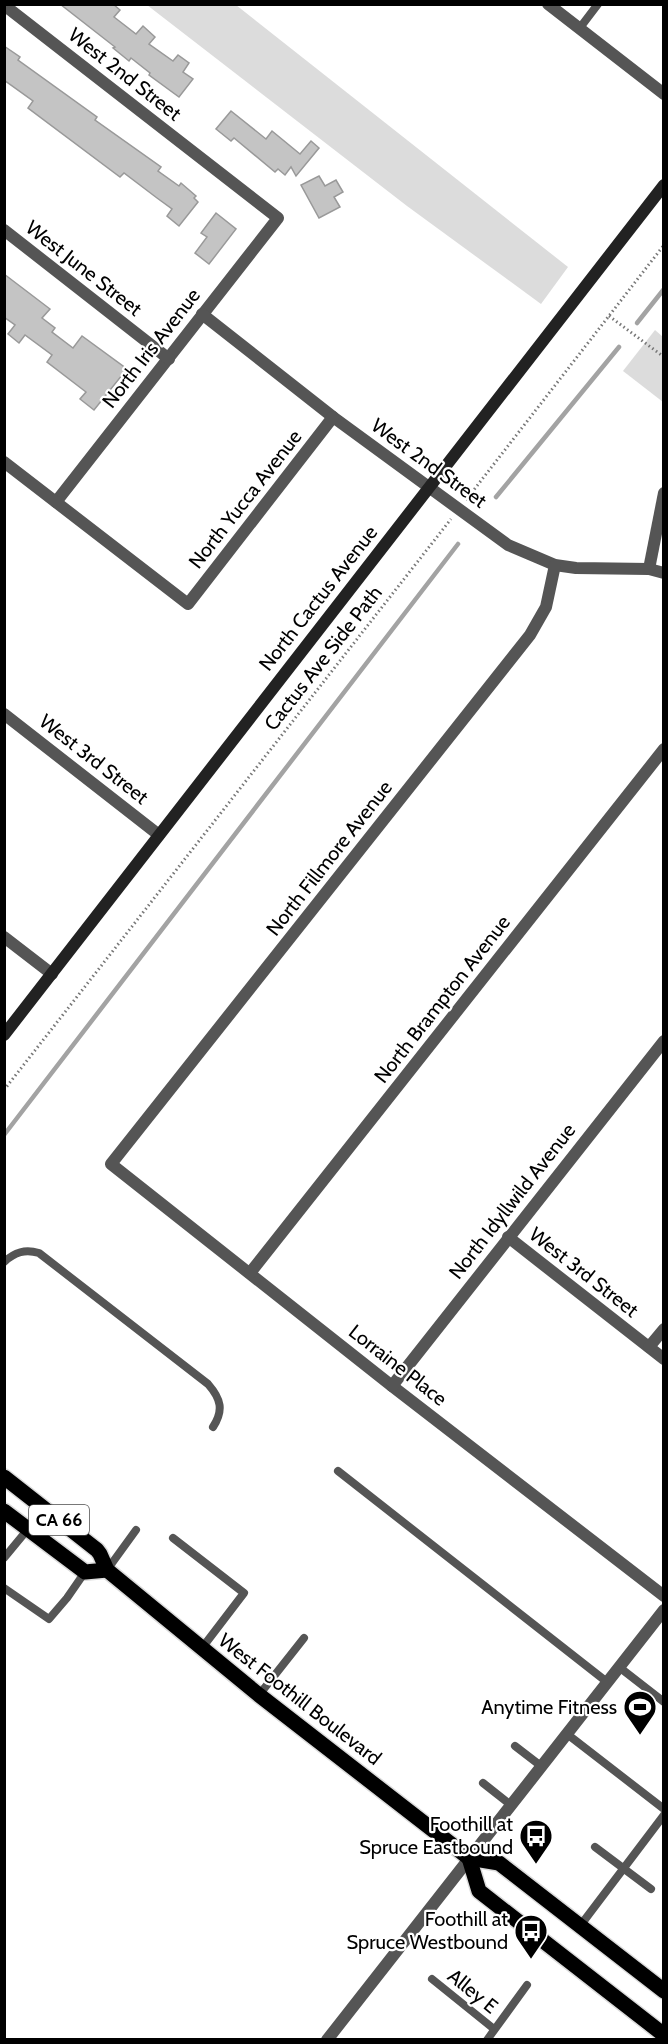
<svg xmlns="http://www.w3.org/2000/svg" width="668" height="2044" font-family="Cabin,sans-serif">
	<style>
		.green { fill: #dcdcdc }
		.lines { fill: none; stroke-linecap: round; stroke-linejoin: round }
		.stream { stroke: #a3a3a3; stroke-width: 4.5 }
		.building { fill: #c4c4c4; stroke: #999; stroke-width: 1.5 }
		.primary-casing { stroke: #dbdbdb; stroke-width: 18 }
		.path { stroke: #777; stroke-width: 3; stroke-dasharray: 1.5 3; stroke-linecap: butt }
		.service { stroke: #555; stroke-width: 8 }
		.minor { stroke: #555; stroke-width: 12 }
		.secondary { stroke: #222; stroke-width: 12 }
		.primary { stroke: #000; stroke-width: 15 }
		.labels { text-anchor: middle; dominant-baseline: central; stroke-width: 4.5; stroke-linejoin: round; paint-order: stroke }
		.shield { fill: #fff; stroke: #4c4c4c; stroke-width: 1.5 }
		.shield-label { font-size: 18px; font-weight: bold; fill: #000 }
		.street-label { font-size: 20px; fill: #000; stroke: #fff }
		.poi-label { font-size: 20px; fill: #000; stroke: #fff; text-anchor: end }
	</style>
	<rect width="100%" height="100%" fill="#fff"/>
	<g class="green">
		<polygon points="147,5 236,5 568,267 541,304 407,206"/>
		<polygon points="655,330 663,337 663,402 623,371"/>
	</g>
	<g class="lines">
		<g class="stream">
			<polyline points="637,323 664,289"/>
			<polyline points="496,497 619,347"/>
			<polyline points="4,1135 458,544"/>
		</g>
	</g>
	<g class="building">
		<polygon points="60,4 113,4 120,10 114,17 136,34 143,26 155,37 149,44 173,61 178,55 189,63 183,72 193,79 179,97 149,75 150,73 131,58 129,61 113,48 115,47"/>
		<polygon points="4,46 20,57 18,60 97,117 95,120 161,167 158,171 179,186 181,183 196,196 194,198 198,202 179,226 167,216 172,209 157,198 124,173 120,177 28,108 33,101 4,80"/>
		<polygon points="231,111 266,139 272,131 300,154 311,141 319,148 296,176 291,167 285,175 278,169 275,172 234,138 231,141 216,129"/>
		<polygon points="319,176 325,186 336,180 343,192 334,197 340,207 319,218 301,185"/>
		<polygon points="216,213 236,229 209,264 195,253 207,237 201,233"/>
		<polygon points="4,274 50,309 42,318 55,328 52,332 73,348 82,336 127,369 94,410 80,399 86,392 47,362 52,355 25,335 19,343 8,334 15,325 4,317"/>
	</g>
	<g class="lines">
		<g class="primary-casing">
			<g id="primary">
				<polyline points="4,1477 97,1550 100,1554 107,1570 259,1695 469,1858 499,1863 664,1991"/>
				<polyline points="4,1511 85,1572 107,1570"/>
				<polyline points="469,1858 479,1891 664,2035"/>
			</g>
		</g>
		<g class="path">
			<polyline points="609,316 664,357"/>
			<polyline points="466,500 664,245"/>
			<polyline points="4,1090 451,519"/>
		</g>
		<g class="service">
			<polyline points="579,29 598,4"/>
			<path d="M4,1262C15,1252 25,1249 39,1253L208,1384C221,1399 224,1410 213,1427"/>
			<polyline points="338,1471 607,1682"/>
			<polyline points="173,1538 244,1593 202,1648"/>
			<polyline points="4,1558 28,1529"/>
			<polyline points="107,1570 136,1530"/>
			<polyline points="4,1588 49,1619 67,1598 85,1572"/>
			<polyline points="619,1667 664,1702"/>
			<polyline points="259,1695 304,1638"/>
			<polyline points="567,1734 664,1809"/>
			<polyline points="515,1746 541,1766"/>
			<polyline points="483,1783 511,1805"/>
			<polyline points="595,1847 651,1889"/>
			<polyline points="580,1926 664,1815"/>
			<polyline points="432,1979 494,2029"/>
			<polyline points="487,2040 527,1985"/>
		</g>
		<g class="minor">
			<polyline points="548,4 664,94"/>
			<polyline points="4,5 278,218 56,502"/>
			<polyline points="4,230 169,359"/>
			<polyline points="202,314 333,417 508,545 555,565 576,568 649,569 664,573"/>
			<polyline points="4,462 188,604 333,417"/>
			<polyline points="555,565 546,607 530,635 111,1164 392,1386 664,1596"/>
			<polyline points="649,569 664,493"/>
			<polyline points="4,714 159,835"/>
			<polyline points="4,937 52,974"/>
			<polyline points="508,1237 664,1359"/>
			<polyline points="250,1273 664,749"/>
			<polyline points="649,1347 664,1329"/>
			<polyline points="392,1386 664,1041"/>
			<polyline points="327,2040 664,1610"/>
		</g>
		<polyline class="secondary" points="4,1035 664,185"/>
		<use href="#primary" class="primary"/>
	</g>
	<defs>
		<g id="stadium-pin" transform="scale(1.725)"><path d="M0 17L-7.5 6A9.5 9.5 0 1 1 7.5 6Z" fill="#000" stroke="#fff"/><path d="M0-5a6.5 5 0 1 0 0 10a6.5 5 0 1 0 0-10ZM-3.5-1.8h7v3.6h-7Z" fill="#fff"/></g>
		<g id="bus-pin" transform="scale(1.725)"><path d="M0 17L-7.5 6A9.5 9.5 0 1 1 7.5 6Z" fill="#000" stroke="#fff"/><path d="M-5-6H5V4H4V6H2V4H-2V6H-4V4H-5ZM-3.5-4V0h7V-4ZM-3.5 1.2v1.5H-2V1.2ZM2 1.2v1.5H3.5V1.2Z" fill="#fff"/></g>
	</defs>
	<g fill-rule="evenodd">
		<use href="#stadium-pin" x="640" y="1707"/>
		<use href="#bus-pin" x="536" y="1836"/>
		<use href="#bus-pin" x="531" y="1931"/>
	</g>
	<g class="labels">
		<rect class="shield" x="29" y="1505" width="60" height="30" rx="4.5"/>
		<g class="shield-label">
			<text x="59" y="1520">CA 66</text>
		</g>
		<g class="street-label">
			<text transform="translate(125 74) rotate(38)">West 2nd Street</text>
			<text transform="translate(84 268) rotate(38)">West June Street</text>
			<text transform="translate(151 348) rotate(-52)">North Iris Avenue</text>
			<text transform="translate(429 463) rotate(36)">West 2nd Street</text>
			<text transform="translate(245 499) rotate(-52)">North Yucca Avenue</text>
			<text transform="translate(318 598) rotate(-52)">North Cactus Avenue</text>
			<text transform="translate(323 658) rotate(-52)">Cactus Ave Side Path</text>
			<text transform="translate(94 759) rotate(38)">West 3rd Street</text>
			<text transform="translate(329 858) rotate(-52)">North Fillmore Avenue</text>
			<text transform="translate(442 999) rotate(-52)">North Brampton Avenue</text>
			<text transform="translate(512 1201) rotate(-52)">North Idyllwild Avenue</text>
			<text transform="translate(584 1272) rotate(38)">West 3rd Street</text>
			<text transform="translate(398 1365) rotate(38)">Lorraine Place</text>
			<text transform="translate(300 1699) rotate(38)">West Foothill Boulevard</text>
			<text transform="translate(473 1991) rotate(39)">Alley E</text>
		</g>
		<g class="poi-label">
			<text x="617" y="1707">Anytime Fitness</text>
			<text x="513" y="1824">Foothill at<tspan x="513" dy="23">Spruce Eastbound</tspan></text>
			<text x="508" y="1919">Foothill at<tspan x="508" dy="23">Spruce Westbound</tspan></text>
		</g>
	</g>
	<rect width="668" height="2044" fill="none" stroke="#000000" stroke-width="12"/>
</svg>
